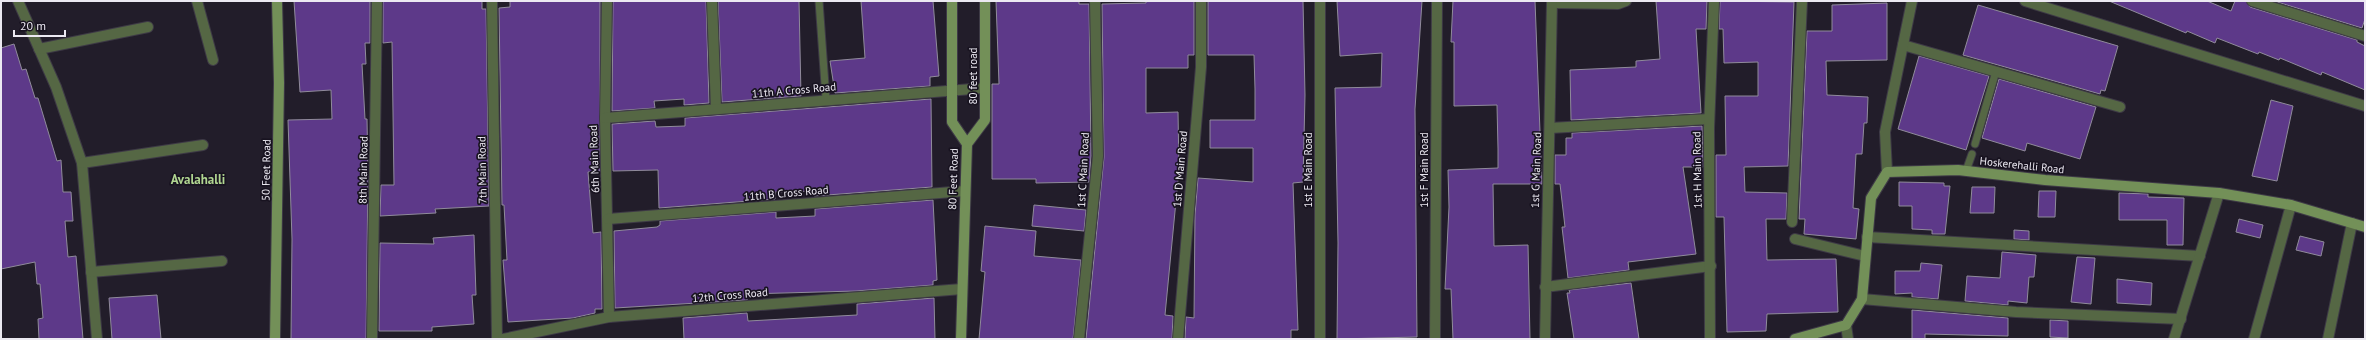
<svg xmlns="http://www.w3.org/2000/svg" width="2366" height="340" font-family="'PT Sans',sans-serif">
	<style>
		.building { fill: #5d3989; stroke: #908b9b }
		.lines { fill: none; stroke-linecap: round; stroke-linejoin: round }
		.lane-casing { stroke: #3e3a46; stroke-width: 9 }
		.street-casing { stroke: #3e3a46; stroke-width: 12 }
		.secondary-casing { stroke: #3e3a46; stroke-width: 12 }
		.lane { stroke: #556744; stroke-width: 7 }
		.street { stroke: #556744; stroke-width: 10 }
		.secondary { stroke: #739058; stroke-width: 10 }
		.labels { text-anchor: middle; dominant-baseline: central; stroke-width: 3.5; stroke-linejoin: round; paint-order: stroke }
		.street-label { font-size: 11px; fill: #ece9f2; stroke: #181320 }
		.quarter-label { font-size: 13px; font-weight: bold; fill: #b1d691; stroke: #181320 }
	</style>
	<rect width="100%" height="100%" fill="#221d2a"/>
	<g class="building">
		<polygon points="294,1 370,1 370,43 365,43 366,64 362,64 365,119 367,119 368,177 366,339 291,339 292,239 288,120 332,119 331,90 300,92"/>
		<polygon points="383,1 482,1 482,9 486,9 489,206 435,209 436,213 380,216 381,185 394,185 392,42 383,43"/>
		<polygon points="510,1 600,1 600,171 588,172 593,233 601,232 602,309 595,309 595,313 573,318 508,322 503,260 507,260 504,205 502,205 499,8 510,7"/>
		<polygon points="613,1 706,1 709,103 684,105 684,99 654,101 655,108 612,111"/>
		<polygon points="718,1 799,1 801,96 722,102"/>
		<polygon points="861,1 933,1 939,76 930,77 930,86 835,93 830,61 865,58"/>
		<polygon points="996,1 1079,1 1079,4 1089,4 1091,156 1089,182 1036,183 1036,179 992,179 992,84 999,84"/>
		<polygon points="1146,1 1194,1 1194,55 1188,55 1188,68 1146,68 1146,113 1178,112 1179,170 1165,315 1173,316 1172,339 1086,339 1104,157 1102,4 1146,3"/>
		<polygon points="1208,1 1303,1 1305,95 1303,182 1293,183 1298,330 1291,330 1291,339 1185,339 1186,317 1194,318 1195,215 1198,178 1253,182 1253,148 1210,148 1210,120 1255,120 1255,89 1254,55 1208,55"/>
		<polygon points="1337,1 1422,1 1415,109 1417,337 1337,339 1338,243 1335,88 1381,87 1382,53 1340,56"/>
		<polygon points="1453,1 1535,1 1542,184 1493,184 1494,246 1528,245 1530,339 1453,339 1451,289 1445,289 1449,207 1448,170 1498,168 1498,149 1497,105 1454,106 1454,42 1451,42"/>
		<polygon points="1656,1 1707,1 1706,29 1696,29 1701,113 1571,120 1570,70 1636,67 1636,61 1660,59"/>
		<polygon points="1720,1 1794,2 1788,166 1744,167 1745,192 1787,193 1786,219 1766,219 1767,260 1836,259 1838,312 1767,314 1766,331 1727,332 1724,217 1716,217 1716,155 1726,155 1725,96 1758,96 1758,62 1724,63 1723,29 1719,29"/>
		<polygon points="2109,1 2207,1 2231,11 2235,1 2246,1 2250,7 2357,40 2357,42 2365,46 2365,90 2322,72 2321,75 2280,58 2279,60 2259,52 2258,54 2217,38 2215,43 2187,31 2186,33"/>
		<polygon points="2274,1 2365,1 2365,19 2362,28"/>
		<polygon points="1887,3 1887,60 1826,61 1827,95 1868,97 1867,123 1864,123 1862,154 1856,154 1853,208 1859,209 1856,239 1804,234 1805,219 1799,219 1807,31 1832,31 1832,5"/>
		<polygon points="1978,5 2118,46 2105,91 2101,90 2100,94 1963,55"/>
		<polygon points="14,44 22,70 26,69 35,98 38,98 57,161 61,160 63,192 71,192 73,221 65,221 68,257 76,256 83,339 39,339 38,319 43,318 40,284 37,284 35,262 1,269 1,48"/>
		<polygon points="1919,56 1989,76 1966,150 1898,129"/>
		<polygon points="1999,79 2096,107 2080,159 2027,143 2025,151 1982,138"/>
		<polygon points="931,99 932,187 814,196 814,191 775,192 775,199 659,208 658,170 613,171 612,124 655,121 656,127 685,126 685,118"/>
		<polygon points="2271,100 2293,106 2277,181 2252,176"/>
		<polygon points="1702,126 1703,167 1683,167 1696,254 1628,262 1629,270 1568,278 1562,227 1565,227 1560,184 1555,184 1555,155 1566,155 1566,138 1572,138 1572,133"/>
		<polygon points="1899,182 1944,183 1944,186 1950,186 1945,234 1932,234 1932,230 1912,229 1912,206 1899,206"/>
		<polygon points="1972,187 1995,187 1994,213 1970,213"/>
		<polygon points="2039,191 2056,191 2055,217 2038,217"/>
		<polygon points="2119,193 2148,194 2148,197 2184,198 2183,245 2167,245 2167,220 2119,220"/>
		<polygon points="933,200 937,280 933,281 933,285 856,291 747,294 747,300 615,308 614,231 657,227 660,225 660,221 776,212 776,218 815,216 815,209"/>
		<polygon points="1034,205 1086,210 1084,231 1032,226"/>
		<polygon points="2239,219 2263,225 2260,238 2236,232"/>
		<polygon points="985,226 1036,231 1034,256 1081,260 1073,339 979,339 985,272 981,271"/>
		<polygon points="2014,230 2029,231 2029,240 2014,239"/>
		<polygon points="474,235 476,295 472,295 474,324 432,327 432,331 379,331 380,243 434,244 433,238"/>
		<polygon points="2300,236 2324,242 2321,256 2296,250"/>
		<polygon points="2002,252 2036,255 2034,277 2029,277 2027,303 2008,301 2008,305 1965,301 1967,276 2000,278"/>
		<polygon points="2077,257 2095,258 2091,304 2071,302"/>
		<polygon points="1921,263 1942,265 1938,299 1912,297 1912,293 1895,294 1895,271 1920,271"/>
		<polygon points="2117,279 2152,283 2151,305 2117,303"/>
		<polygon points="1631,283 1639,339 1574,339 1567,293 1570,293 1569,290"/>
		<polygon points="157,295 161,339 112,339 109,298"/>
		<polygon points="934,298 935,339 684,339 683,318 747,313 748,321 857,315 857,304"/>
		<polygon points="1912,310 2008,318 2008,336 1925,334 1925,339 1912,339"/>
		<polygon points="2050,320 2068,321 2068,338 2050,337"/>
	</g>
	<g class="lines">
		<g class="lane-casing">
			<g id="lane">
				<polyline points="819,1 826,99"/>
				<polyline points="1975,144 1996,71"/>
				<polyline points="1966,171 1972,154"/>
			</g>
		</g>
		<g class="street-casing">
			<g id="street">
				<polyline points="18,1 56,87 82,163 97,339"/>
				<polyline points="197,1 213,60"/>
				<polyline points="492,1 497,339"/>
				<polyline points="607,1 605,118 609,317"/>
				<polyline points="712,1 716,109"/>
				<polyline points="1320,1 1320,339"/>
				<polyline points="2025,1 2365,106"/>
				<polyline points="2252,1 2365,36"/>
				<polyline points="1552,3 1618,4 1626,1"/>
				<polyline points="1903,45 2120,107"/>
				<polyline points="39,49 148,27"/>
				<polyline points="605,118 985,88"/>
				<polyline points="1550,128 1709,119"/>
				<polyline points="82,163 203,145"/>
				<polyline points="1887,172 1885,132 1912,1"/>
				<polyline points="608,219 965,191"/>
				<polyline points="1792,222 1802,1"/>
				<polyline points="1867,237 2200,256"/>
				<polyline points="1795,239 1865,256"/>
				<polyline points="91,272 222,261"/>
				<polyline points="1545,287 1711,266"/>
				<polyline points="1862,299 2016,312 2181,319"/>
				<polyline points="1846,325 1848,339"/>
				<polyline points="372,339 377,1"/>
				<polyline points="503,339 609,317 962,289"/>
				<polyline points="1079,339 1098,156 1095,1"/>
				<polyline points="1178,339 1201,67 1201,1"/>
				<polyline points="1435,339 1437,1"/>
				<polyline points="1545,339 1552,1"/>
				<polyline points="1710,339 1709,128 1714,1"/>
				<polyline points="2174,339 2219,193"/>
				<polyline points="2254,339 2291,205"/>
				<polyline points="2328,339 2352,223"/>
			</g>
		</g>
		<g class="secondary-casing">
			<g id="secondary">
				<polyline points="952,1 952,122 967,144 961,339"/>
				<polyline points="967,144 985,120 985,1"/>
				<polyline points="275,339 279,83 277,1"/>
				<polyline points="1795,339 1846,325 1862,299 1871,198 1887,172 1958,170 2045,180 2219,193 2291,205 2365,227"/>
			</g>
		</g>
		<use href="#lane" class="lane"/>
		<use href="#street" class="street"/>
		<use href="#secondary" class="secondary"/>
	</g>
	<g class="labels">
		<g class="street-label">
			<text transform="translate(973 76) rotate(-90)">80 feet road</text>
			<text transform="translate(794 90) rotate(-5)">11th A Cross Road</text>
			<text transform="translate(594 159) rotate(-92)">6th Main Road</text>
			<text transform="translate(2022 165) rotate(6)">Hoskerehalli Road</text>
			<text transform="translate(1180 169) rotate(-85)">1st D Main Road</text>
			<text transform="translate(266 170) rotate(-89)">50 Feet Road</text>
			<text transform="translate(363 170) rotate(-89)">8th Main Road</text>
			<text transform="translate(482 170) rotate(-91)">7th Main Road</text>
			<text transform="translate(1083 170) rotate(-87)">1st C Main Road</text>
			<text transform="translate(1308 170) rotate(-90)">1st E Main Road</text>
			<text transform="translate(1424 170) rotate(-90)">1st F Main Road</text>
			<text transform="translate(1536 170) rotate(-88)">1st G Main Road</text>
			<text transform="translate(1697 170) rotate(-91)">1st H Main Road</text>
			<text transform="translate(953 179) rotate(-88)">80 Feet Road</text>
			<text transform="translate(786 193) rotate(-5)">11th B Cross Road</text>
			<text transform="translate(730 295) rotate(-5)">12th Cross Road</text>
		</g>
		<g class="quarter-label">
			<text x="198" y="179">Avalahalli</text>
		</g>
	</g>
	<rect width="2366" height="340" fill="none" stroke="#ece9f2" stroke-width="4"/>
	<path d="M14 30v6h51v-6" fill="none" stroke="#ece9f2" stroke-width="2"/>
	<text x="20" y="30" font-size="12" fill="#ece9f2" stroke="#181320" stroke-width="3" paint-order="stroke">20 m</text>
</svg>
